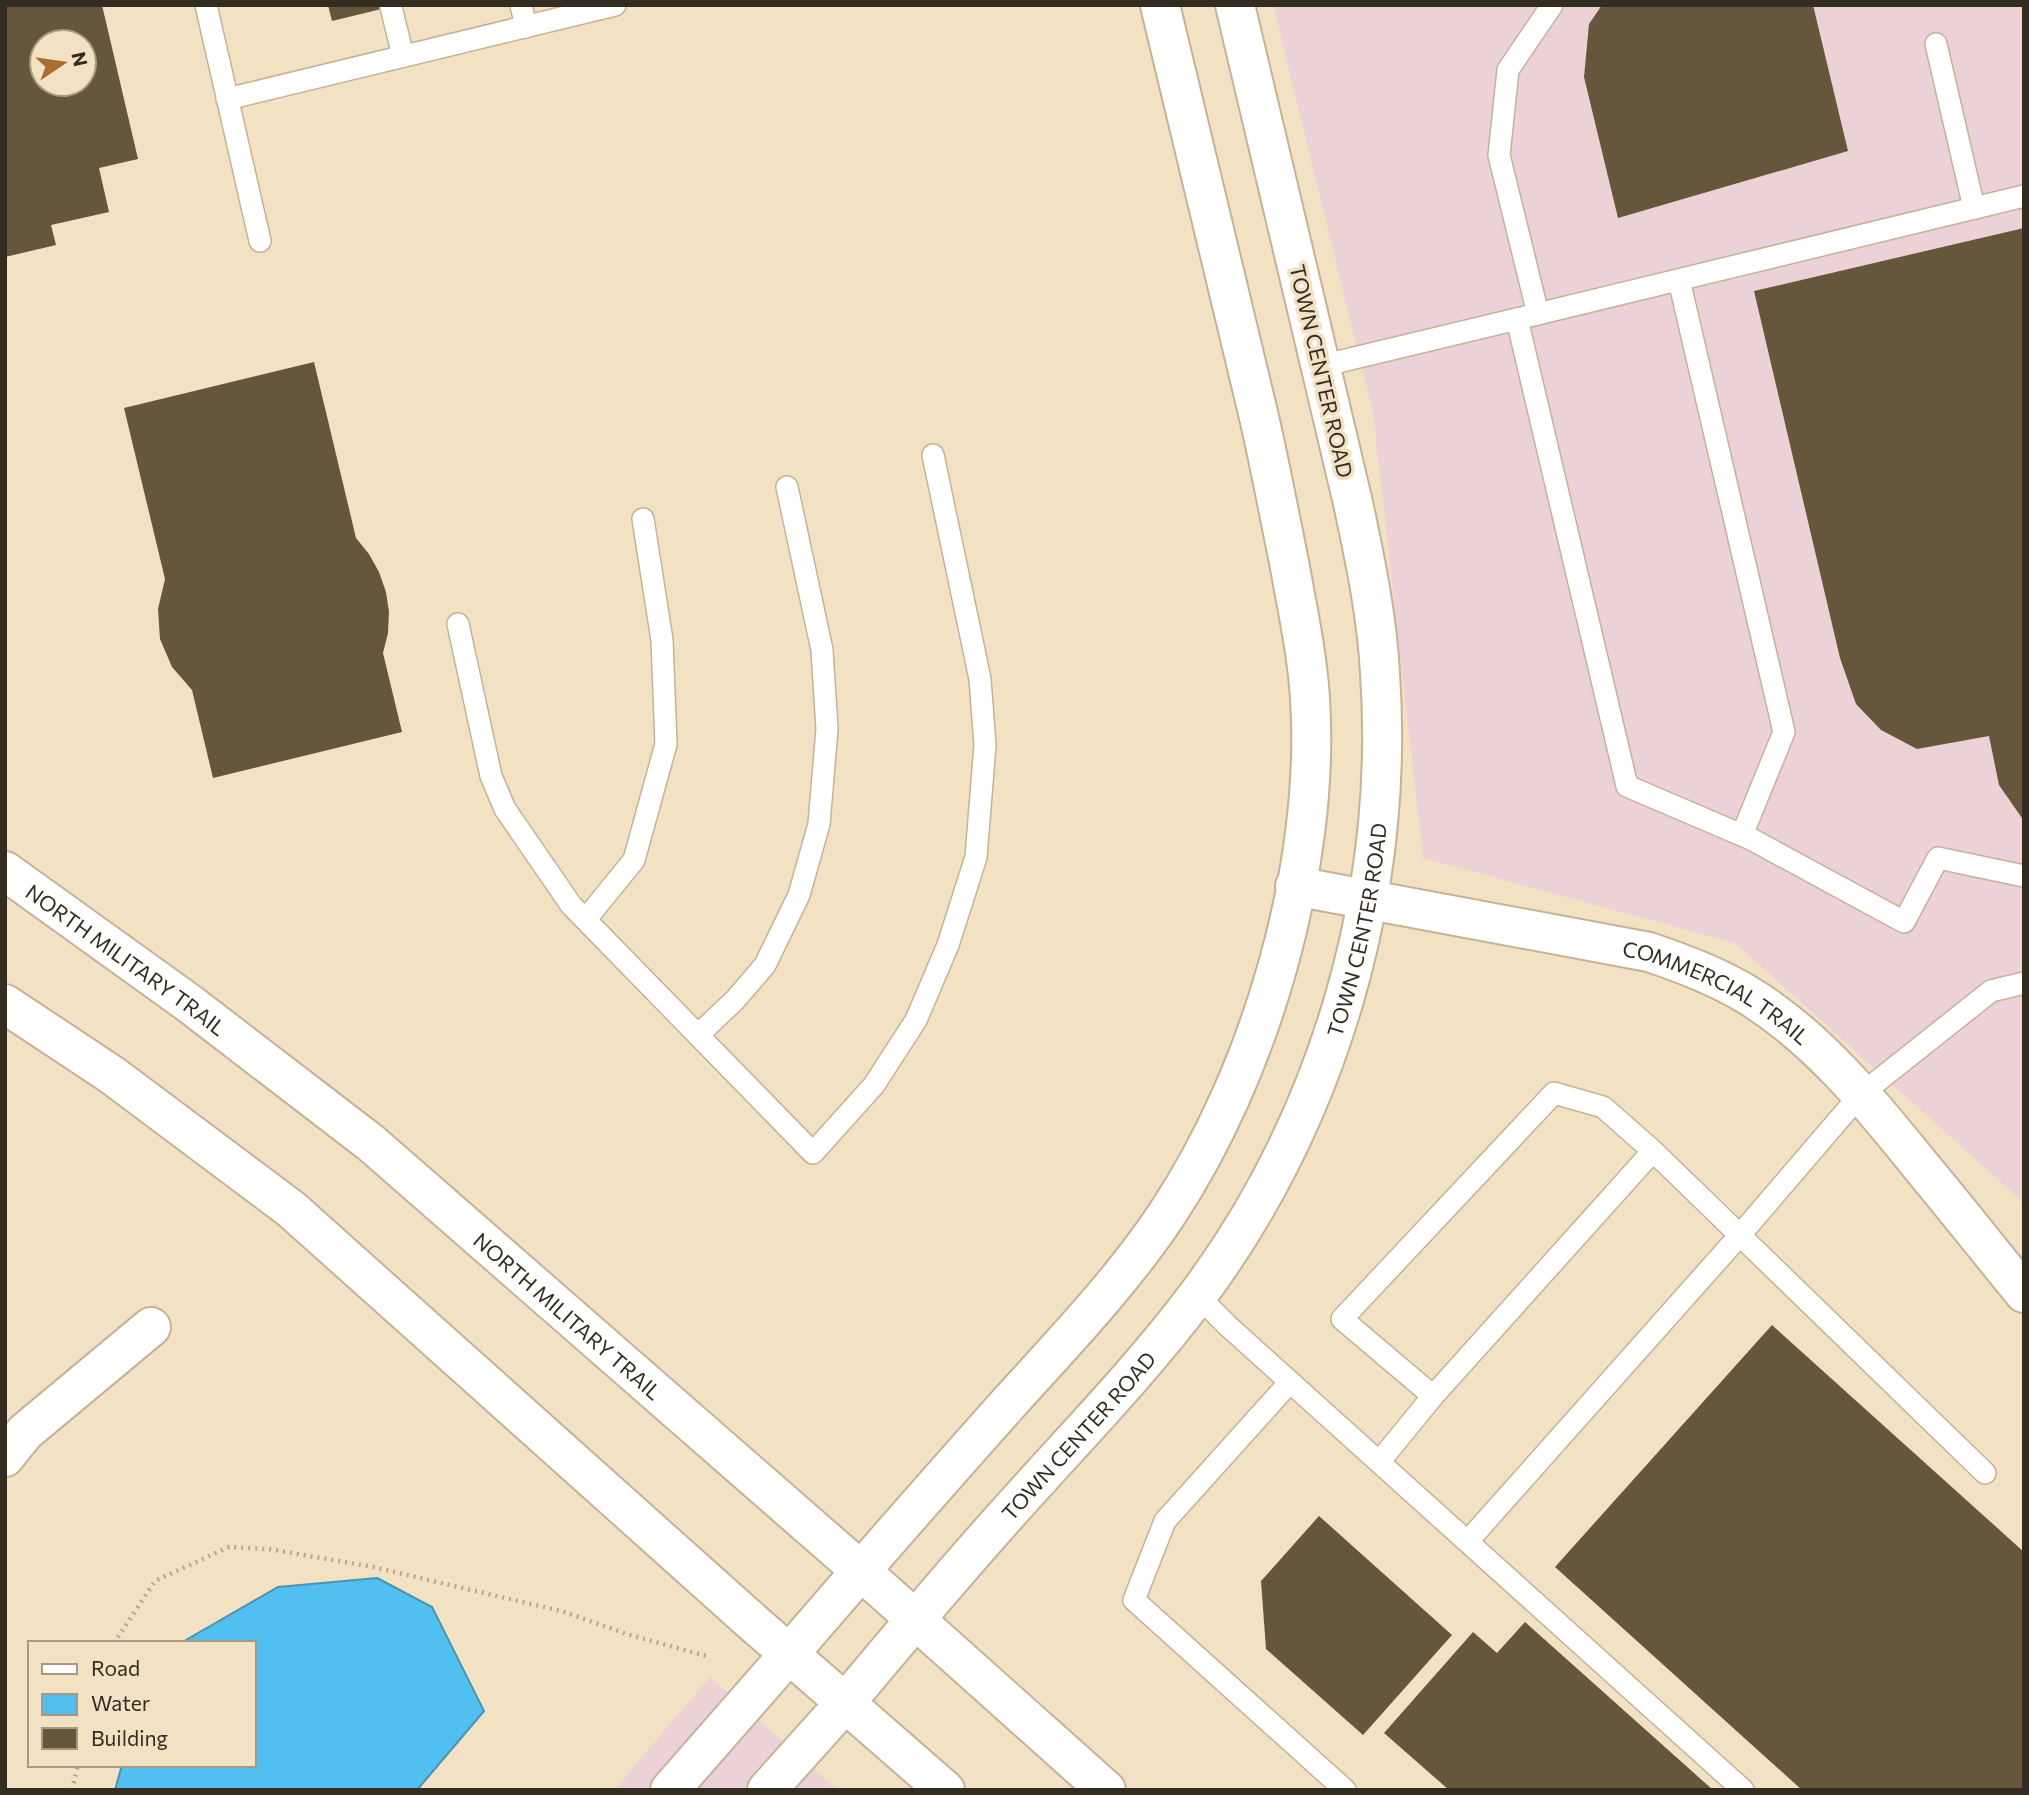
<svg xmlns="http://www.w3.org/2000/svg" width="2029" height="1795" font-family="Commissioner,sans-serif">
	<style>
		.commercial { fill: #ecd2d7 }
		.water { fill: #51c0f0; stroke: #4894b2; stroke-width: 2 }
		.building { fill: #65563c; fill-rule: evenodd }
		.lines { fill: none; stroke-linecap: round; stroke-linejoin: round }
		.lane-casing { stroke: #c4b396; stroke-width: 24 }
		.street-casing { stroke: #c4b396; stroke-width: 42 }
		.secondary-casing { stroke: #c4b396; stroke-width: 42 }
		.path { stroke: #b5a78f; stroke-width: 4.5; stroke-dasharray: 2 5; stroke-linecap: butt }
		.lane { stroke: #fff; stroke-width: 21 }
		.street { stroke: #fff; stroke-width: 38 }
		.secondary { stroke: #fff; stroke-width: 38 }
		.labels { text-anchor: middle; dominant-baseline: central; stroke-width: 7; stroke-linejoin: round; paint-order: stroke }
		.street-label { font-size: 21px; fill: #332d21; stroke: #f3e1c3 }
	</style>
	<rect width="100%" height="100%" fill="#f3e1c3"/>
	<g class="commercial">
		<polygon points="1273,5 2024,5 2024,1203 1735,943 1423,858 1373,413"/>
		<polygon points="710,1677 838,1790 614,1790"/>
	</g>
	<polygon class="water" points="377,1578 432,1607 484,1711 417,1790 115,1790 122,1765 254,1765 254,1643 184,1643 186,1640 278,1587"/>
	<g class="building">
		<path d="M5,5H102L138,159L99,168L109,212L51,225L56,245L5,257ZM42,42H84V84H42Z"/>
		<polygon points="328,5 394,5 394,6 332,21"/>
		<polygon points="1602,5 1813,5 1848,151 1618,218 1584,77 1589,24"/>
		<polygon points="2024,228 2024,821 1999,785 1989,736 1917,749 1881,730 1856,704 1840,658 1754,291"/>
		<polygon points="314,362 356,538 369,554 379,572 386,592 389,612 388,633 383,653 402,732 213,778 192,690 172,667 160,639 158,609 165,579 124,408"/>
		<polygon points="1772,1325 2024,1552 2024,1790 1802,1790 1555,1567"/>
		<polygon points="1319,1516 1452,1635 1363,1735 1266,1649 1261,1581"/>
		<polygon points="1525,1622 1713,1790 1449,1790 1384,1733 1473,1632 1497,1653"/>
	</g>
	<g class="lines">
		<g class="lane-casing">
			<g id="lane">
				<polyline points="206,5 260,241"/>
				<polyline points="521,5 526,27"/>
				<polyline points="391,7 403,56"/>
				<polyline points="1936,44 1974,208"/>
				<polyline points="227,99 615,5"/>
				<polyline points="1679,280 1784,732 1742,835"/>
				<polyline points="1538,314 1499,155 1508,70 1552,5"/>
				<polyline points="1517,319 2024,196"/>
				<polyline points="1321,366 1517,319 1627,786 1751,839 1904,922 1938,858 2024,876"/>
				<polyline points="458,624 491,776 505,809 571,905 813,1153 874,1085 916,1020 948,945 976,857 985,745 980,679 933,455"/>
				<polyline points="586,919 634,860 666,744 662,640 643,519"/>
				<polyline points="698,1035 735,1000 765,965 799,895 819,824 827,729 822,650 787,487"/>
				<polyline points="1653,1151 1433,1396 1342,1319 1554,1093 1603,1107 1653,1151 1985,1473"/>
				<polyline points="1197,1295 1228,1326 1743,1790"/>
				<polyline points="1290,1382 1165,1521 1134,1600 1345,1790"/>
				<polyline points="1380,1461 1433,1396"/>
				<polyline points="1468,1541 1740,1235 1860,1095 1991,991 2024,983"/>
			</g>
		</g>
		<g class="street-casing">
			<g id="street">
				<polyline points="5,1457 25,1432 151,1327"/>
				<polyline points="670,1790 789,1654"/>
				<polyline points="767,1790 845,1703"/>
			</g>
		</g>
		<g class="secondary-casing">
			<g id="secondary">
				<path id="s1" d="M5,871L190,1004L371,1143L861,1571L1106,1790"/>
				<path id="s2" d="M1295,886L1649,952C1684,964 1719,977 1751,997C1818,1039 1871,1104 1920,1165C1955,1207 1989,1250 2024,1293"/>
				<polyline points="5,1004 112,1075 291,1209 749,1619 945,1790"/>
				<path d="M789,1654C861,1570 934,1487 1007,1405C1063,1343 1121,1283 1167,1214C1260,1074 1321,867 1310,698C1307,652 1297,607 1289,562C1279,513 1270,465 1259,417C1227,280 1193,143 1160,5"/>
				<path id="s3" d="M845,1703C901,1636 957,1569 1016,1504C1077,1436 1142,1369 1197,1296C1329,1119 1395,894 1380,673C1377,616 1365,559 1353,503L1235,5"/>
			</g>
		</g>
		<g class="path">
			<polyline points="114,1643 155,1581 229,1547 269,1549 373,1567 561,1611 630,1635 710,1657"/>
			<polyline points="72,1790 78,1765"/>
		</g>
		<use href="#lane" class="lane"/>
		<use href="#street" class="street"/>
		<use href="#secondary" class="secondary"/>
	</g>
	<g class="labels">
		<g class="street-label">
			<text transform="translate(1322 371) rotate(77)">TOWN CENTER ROAD</text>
			<text stroke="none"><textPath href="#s3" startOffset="942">TOWN CENTER ROAD</textPath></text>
			<text stroke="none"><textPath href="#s1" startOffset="150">NORTH MILITARY TRAIL</textPath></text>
			<text stroke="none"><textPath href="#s2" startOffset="438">COMMERCIAL TRAIL</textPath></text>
			<text stroke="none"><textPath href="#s1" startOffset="718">NORTH MILITARY TRAIL</textPath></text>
			<text stroke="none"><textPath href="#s3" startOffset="355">TOWN CENTER ROAD</textPath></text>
		</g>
	</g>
	<rect width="2029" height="1795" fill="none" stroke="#332d21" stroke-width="14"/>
	<rect x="28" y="1641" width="228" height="126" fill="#f3e1c3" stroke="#a69982" stroke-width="2"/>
	<rect x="42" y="1664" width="35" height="10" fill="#ffffff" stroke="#a69982" stroke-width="2"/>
	<text x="91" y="1676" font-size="21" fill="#332d21">Road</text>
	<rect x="42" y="1694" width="35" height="21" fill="#51c0f0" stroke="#a69982" stroke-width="2"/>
	<text x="91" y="1711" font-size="21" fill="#332d21">Water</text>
	<rect x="42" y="1728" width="35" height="21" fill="#65563c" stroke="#a69982" stroke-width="2"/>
	<text x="91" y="1746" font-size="21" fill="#332d21">Building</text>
	<g transform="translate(63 63) rotate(77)"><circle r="33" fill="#f3e1c3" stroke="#a69982" stroke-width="2"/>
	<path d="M0-5L12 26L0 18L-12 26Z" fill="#aa6d31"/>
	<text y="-10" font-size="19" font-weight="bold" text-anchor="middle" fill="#332d21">N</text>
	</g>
</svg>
